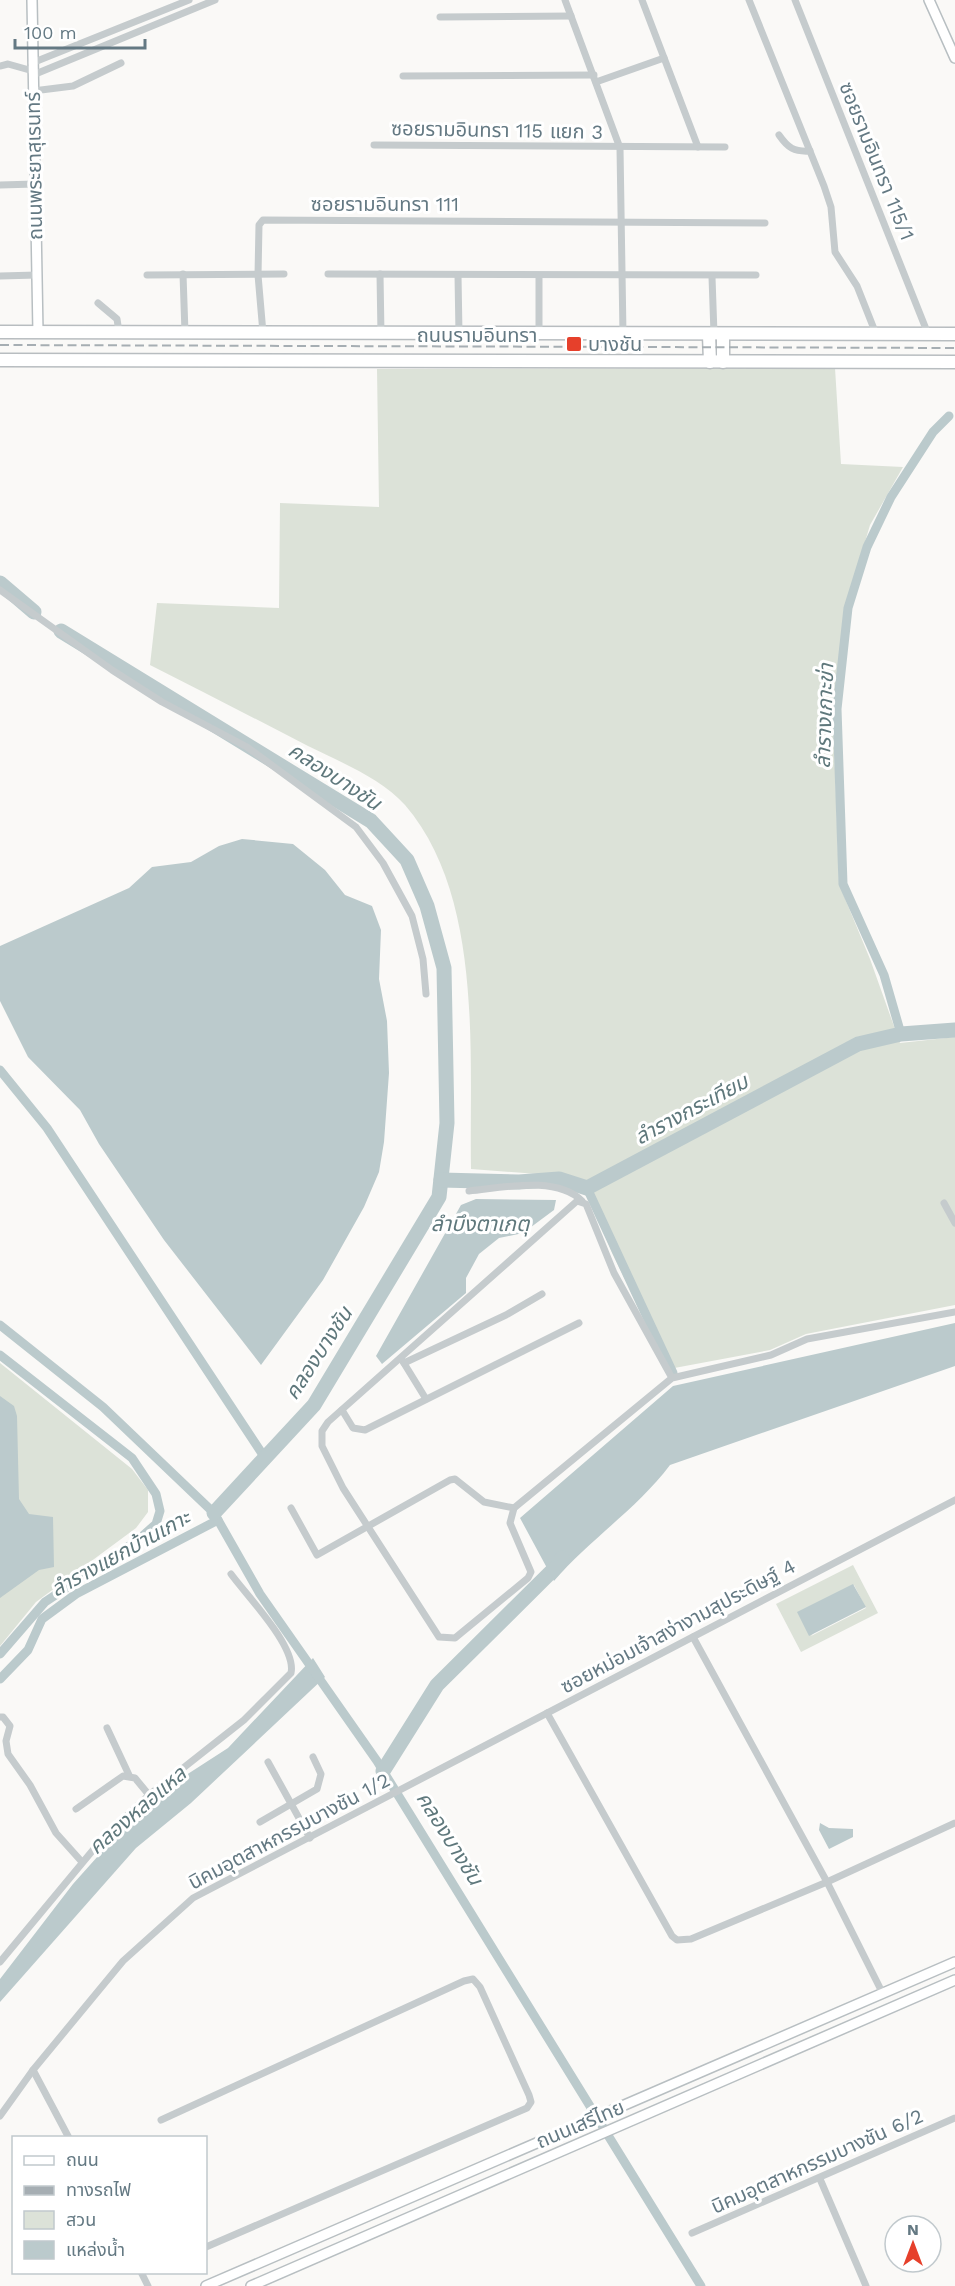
<svg xmlns="http://www.w3.org/2000/svg" width="955" height="2286" font-family="'Work Sans','Noto Sans Thai',sans-serif">
	<style>
		.green { fill: #dce2d8; fill-rule: evenodd }
		.water { fill: #bbcacc }
		.lines { fill: none; stroke-linecap: round; stroke-linejoin: round }
		.canal { stroke: #bbcacc; stroke-width: 9 }
		.river { stroke: #bbcacc; stroke-width: 15 }
		.secondary-casing { stroke: #b8bfc2; stroke-width: 12 }
		.highway-casing { stroke: #b8bdc0; stroke-width: 15 }
		.street { stroke: #c5cbcd; stroke-width: 7 }
		.secondary { stroke: #fff; stroke-width: 9 }
		.highway { stroke: #fff; stroke-width: 12 }
		.rail { stroke: #a6aeb3; stroke-width: 2; stroke-dasharray: 9 4.5; stroke-linecap: butt }
		.poi-dot { fill: #e6402b; stroke: #fff; stroke-width: 2 }
		.labels { text-anchor: middle; dominant-baseline: central; stroke-width: 6; stroke-linejoin: round; paint-order: stroke }
		.street-label { font-size: 20px; fill: #647983; stroke: #fff }
		.poi-label { font-size: 20px; fill: #647983; stroke: #fff; text-anchor: start }
		.water-label { font-size: 21px; font-style: italic; fill: #5f787c; stroke: #fff }
	</style>
	<rect width="100%" height="100%" fill="#faf9f7"/>
	<g class="green">
		<path d="M835,368L841,464L903,467L870,525L844,613L833,710L839,884L870,959L900,1043L955,1037V1305L806,1334L770,1350L669,1369L612,1253L588,1192L564,1176L471,1169C469,1056 484,897 405,805C381,778 340,762 308,746C256,719 203,692 150,665L157,603L279,608L280,503L379,507L377,369Z"/>
		<polygon points="0,1363 132,1469 148,1490 148,1512 136,1528 36,1602 0,1646"/>
		<path d="M853,1565L878,1613L801,1652L776,1604ZM854,1585L866,1608L811,1636Z"/>
	</g>
	<g class="water">
		<polygon points="242,839 293,844 325,870 345,895 372,906 381,930 379,979 387,1021 389,1073 384,1142 379,1172 364,1207 323,1280 261,1365 164,1240 99,1144 80,1110 28,1057 0,1001 0,946 129,888 152,867 191,862 219,846"/>
		<polygon points="476,1199 556,1200 554,1210 523,1233 499,1238 479,1254 466,1278 466,1293 382,1364 376,1356 461,1205"/>
		<path d="M955,1323V1366L670,1465C637,1509 590,1539 554,1581L520,1518L673,1386Z"/>
		<polygon points="0,1396 14,1406 17,1416 19,1499 29,1514 53,1517 54,1567 39,1570 0,1598"/>
		<polygon points="853,1584 866,1607 809,1636 797,1612"/>
		<polygon points="313,1658 325,1677 191,1803 136,1848 0,2002 0,1979 73,1884 132,1818 180,1779 228,1748"/>
		<polygon points="820,1823 829,1828 853,1829 853,1837 829,1849 819,1830"/>
	</g>
	<g class="lines">
		<g class="canal">
			<polyline points="901,1034 884,975 843,884 837,709 848,608 867,547 891,497 933,432 949,416"/>
			<polyline points="0,1070 47,1128 265,1458"/>
			<polyline points="587,1188 673,1373"/>
			<polyline points="0,1325 103,1407 214,1513 260,1594 377,1761 701,2286"/>
			<polyline points="0,1355 132,1458 156,1494 160,1511 156,1524 138,1540 45,1602 0,1654"/>
			<polyline points="0,1679 28,1650 42,1619 76,1594 218,1520"/>
		</g>
		<g class="river">
			<polyline points="0,583 34,612"/>
			<polyline points="61,631 371,821 407,860 427,906 444,968 447,1123 439,1197 314,1405 214,1513"/>
			<polyline points="441,1180 519,1182 559,1179 587,1188 858,1044 901,1034 955,1030"/>
			<polyline points="383,1771 437,1685 558,1565 562,1558"/>
		</g>
		<g class="secondary-casing">
			<g id="secondary">
				<polyline points="32,0 38,333"/>
				<polyline points="929,0 955,58"/>
				<polyline points="206,2286 955,1962"/>
				<polyline points="251,2286 955,1980"/>
			</g>
		</g>
		<g class="highway-casing">
			<g id="highway">
				<polyline points="0,332 955,334"/>
				<polyline points="709,335 710,362"/>
				<polyline points="723,335 723,362"/>
				<polyline points="0,360 955,362"/>
			</g>
		</g>
		<g class="street">
			<polyline points="565,0 620,148 623,334"/>
			<polyline points="642,0 698,147"/>
			<polyline points="749,0 824,186 831,207 835,252 857,286 876,334"/>
			<polyline points="795,0 928,334"/>
			<polyline points="440,17 571,16"/>
			<polyline points="32,63 189,0"/>
			<polyline points="0,66 8,64 33,71"/>
			<polyline points="33,75 215,0"/>
			<polyline points="403,76 594,75"/>
			<polyline points="596,82 664,58"/>
			<polyline points="33,91 73,86 121,63"/>
			<path d="M779,135C788,148 794,152 810,151"/>
			<polyline points="374,145 725,147"/>
			<polyline points="0,185 35,184"/>
			<polyline points="183,274 185,333"/>
			<polyline points="328,274 756,275"/>
			<polyline points="380,274 381,335"/>
			<polyline points="147,275 284,274"/>
			<polyline points="458,275 459,334"/>
			<polyline points="0,276 37,275"/>
			<polyline points="539,276 539,334"/>
			<polyline points="712,277 714,334"/>
			<polyline points="98,303 117,319 119,332"/>
			<polyline points="263,333 258,275 259,225 263,220 765,223"/>
			<polyline points="0,590 112,670 162,702 247,747 356,827 383,863 412,916 423,959 426,994"/>
			<path d="M469,1191C502,1188 556,1175 582,1201"/>
			<polyline points="944,1203 955,1223"/>
			<polyline points="402,1360 426,1399"/>
			<polyline points="404,1363 506,1315 542,1294"/>
			<polyline points="672,1378 614,1273 586,1204 577,1201 328,1422 322,1431 322,1446 343,1488 439,1637 455,1638 528,1578 531,1572 510,1523 514,1508 672,1378 771,1355 807,1339 955,1312"/>
			<polyline points="342,1410 353,1428 365,1430 579,1323"/>
			<polyline points="291,1508 317,1555 450,1480 455,1479 484,1502 514,1508"/>
			<polyline points="693,1637 827,1882 883,1994"/>
			<polyline points="547,1713 672,1936 677,1940 691,1939 827,1882 955,1823"/>
			<polyline points="0,1717 3,1717 10,1726 6,1741 8,1754 30,1785 56,1833 82,1862"/>
			<polyline points="107,1728 129,1775"/>
			<polyline points="268,1762 310,1838"/>
			<polyline points="76,1809 123,1776 135,1778 149,1795"/>
			<polyline points="260,1822 317,1789 321,1774 313,1757"/>
			<path d="M0,1962L103,1838L149,1795L244,1720L291,1673C297,1647 247,1596 231,1574"/>
			<polyline points="33,2070 69,2138"/>
			<polyline points="0,2116 33,2070 123,1961 193,1898 955,1500"/>
			<polyline points="161,2120 464,1981 473,1979 480,1987 529,2095 531,2102 527,2108 206,2247"/>
			<polyline points="820,2179 866,2286"/>
			<polyline points="692,2233 955,2118"/>
			<polyline points="141,2272 148,2286"/>
		</g>
		<use href="#secondary" class="secondary"/>
		<use href="#highway" class="highway"/>
		<polyline class="rail" points="0,345 955,348"/>
	</g>
	<rect class="poi-dot" x="566" y="336" width="16" height="16" rx="3"/>
	<g class="labels">
		<g class="street-label">
			<text transform="translate(497 130) rotate(1)">ซอยรามอินทรา 115 แยก 3</text>
			<text transform="translate(877 161) rotate(68)">ซอยรามอินทรา 115/1</text>
			<text transform="translate(34 166) rotate(-91)">ถนนพระยาสุเรนทร์</text>
			<text x="385" y="204">ซอยรามอินทรา 111</text>
			<text x="477" y="335">ถนนรามอินทรา</text>
			<text transform="translate(678 1626) rotate(-28)">ซอยหม่อมเจ้าสง่างามสุประดิษฐ์ 4</text>
			<text transform="translate(289 1831) rotate(-28)">นิคมอุตสาหกรรมบางชัน 1/2</text>
			<text transform="translate(580 2124) rotate(-23)">ถนนเสรีไทย</text>
			<text transform="translate(817 2161) rotate(-24)">นิคมอุตสาหกรรมบางชัน 6/2</text>
		</g>
		<g class="poi-label">
			<text x="588" y="344">บางชัน</text>
		</g>
		<g class="water-label">
			<text transform="translate(824 716) rotate(-88)">ลำรางเกาะข่า</text>
			<text transform="translate(335 776) rotate(33)">คลองบางชัน</text>
			<text transform="translate(691 1109) rotate(-28)">ลำรางกระเทียม</text>
			<text x="480" y="1223">ลำบึงตาเกตุ</text>
			<text transform="translate(318 1353) rotate(-57)">คลองบางชัน</text>
			<text transform="translate(120 1553) rotate(-29)">ลำรางแยกบ้านเกาะ</text>
			<text transform="translate(137 1810) rotate(-41)">คลองหลอแหล</text>
			<text transform="translate(450 1838) rotate(58)">คลองบางชัน</text>
		</g>
	</g>
	<rect x="12" y="2136" width="195" height="138" fill="#ffffff" stroke="#c1c9cd" stroke-width="1.5"/>
	<rect x="24" y="2156" width="30" height="9" fill="#ffffff" stroke="#c1c9cd" stroke-width="1.5"/>
	<text x="66" y="2166" font-size="18" fill="#647983">ถนน</text>
	<rect x="24" y="2186" width="30" height="9" fill="#a6aeb3" stroke="#c1c9cd" stroke-width="1.5"/>
	<text x="66" y="2196" font-size="18" fill="#647983">ทางรถไฟ</text>
	<rect x="24" y="2211" width="30" height="18" fill="#dce2d8" stroke="#c1c9cd" stroke-width="1.5"/>
	<text x="66" y="2226" font-size="18" fill="#647983">สวน</text>
	<rect x="24" y="2241" width="30" height="18" fill="#bbcacc" stroke="#c1c9cd" stroke-width="1.5"/>
	<text x="66" y="2256" font-size="18" fill="#647983">แหล่งน้ำ</text>
	<g transform="translate(913 2244)"><circle r="28" fill="#ffffff" stroke="#c1c9cd" stroke-width="1.5"/>
	<path d="M0-4.5L10 22L0 15L-10 22Z" fill="#e6402b"/>
	<text y="-9" font-size="16" font-weight="bold" text-anchor="middle" fill="#647983">N</text>
	</g>
	<path d="M15 39v9h130v-9" fill="none" stroke="#647983" stroke-width="3"/>
	<text x="24" y="39" font-size="18" fill="#647983" stroke="#ffffff" stroke-width="4.5" paint-order="stroke">100 m</text>
</svg>
